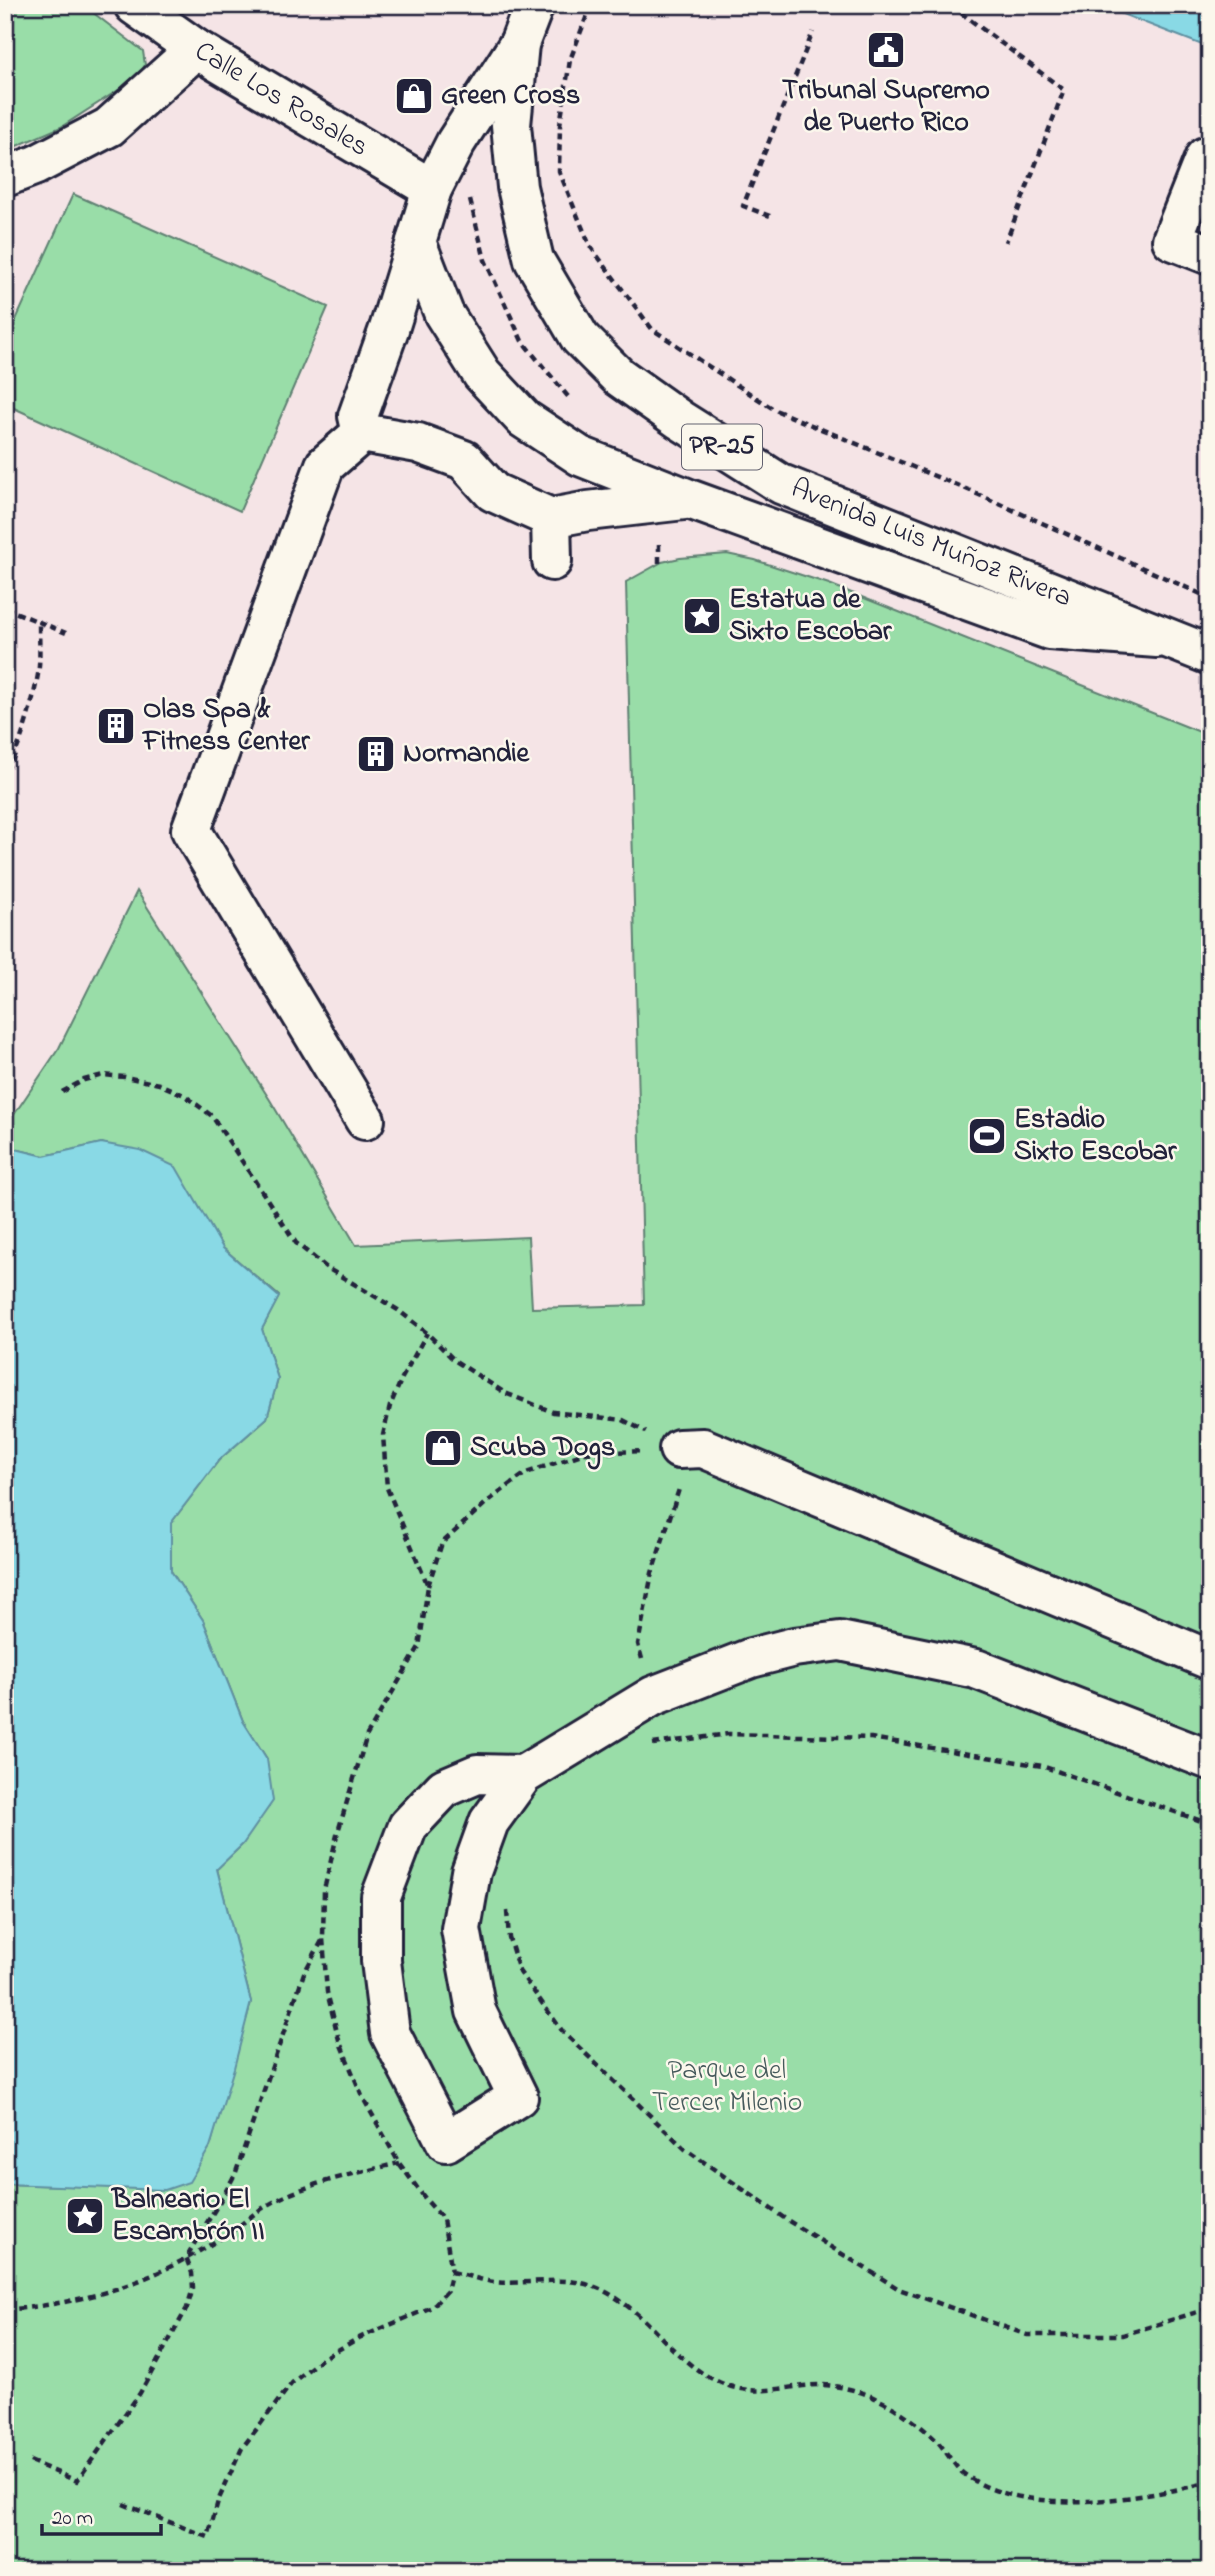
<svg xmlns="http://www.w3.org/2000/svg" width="1215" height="2576" font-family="'Indie Flower',sans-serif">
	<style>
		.green { fill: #99dda8; stroke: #5e8072; stroke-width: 2 }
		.water { fill: #89d9e5; stroke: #6090a1; stroke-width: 2 }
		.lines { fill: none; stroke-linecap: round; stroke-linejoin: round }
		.minor-casing { stroke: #22223b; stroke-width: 44 }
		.major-casing { stroke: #22223b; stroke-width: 44 }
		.path { stroke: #22223b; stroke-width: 4.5; stroke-dasharray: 7 5; stroke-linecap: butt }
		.minor { stroke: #fbf7ec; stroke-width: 38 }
		.major { stroke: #fbf7ec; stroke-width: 38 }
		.labels { text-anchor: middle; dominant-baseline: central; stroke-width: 5; stroke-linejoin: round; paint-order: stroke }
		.shield { fill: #fbf7ec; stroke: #636270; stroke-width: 2 }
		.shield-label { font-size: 26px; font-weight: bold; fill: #22223b }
		.poi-label { font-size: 28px; font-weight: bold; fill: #22223b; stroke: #fbf7ec; text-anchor: start }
		.street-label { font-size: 28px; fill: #22223b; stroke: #fbf7ec }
		.park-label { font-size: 28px; fill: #465a5c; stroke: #fbf7ec }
	</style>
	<rect width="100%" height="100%" fill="#f5e4e6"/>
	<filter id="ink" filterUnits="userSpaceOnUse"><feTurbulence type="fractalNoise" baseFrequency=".0143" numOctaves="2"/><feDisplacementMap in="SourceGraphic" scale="14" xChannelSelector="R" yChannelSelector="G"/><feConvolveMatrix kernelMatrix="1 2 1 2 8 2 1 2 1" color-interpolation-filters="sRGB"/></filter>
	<g filter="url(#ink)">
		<g class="green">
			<polygon points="5,5 83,5 143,51 145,65 137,78 61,127 5,151"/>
			<polygon points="73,194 328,307 240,511 5,404 5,344"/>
			<polygon points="727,554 755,560 829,584 1210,736 1210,2571 5,2571 5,2184 70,2186 210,2147 251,2002 217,1869 243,1844 267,1759 243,1721 203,1620 171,1571 171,1523 219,1460 267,1418 278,1379 262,1329 279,1296 223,1248 175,1167 102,1143 44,1156 7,1147 5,1128 59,1048 137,891 270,1100 356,1245 528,1237 532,1308 644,1305 626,582 662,562 680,558"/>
		</g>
		<g class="water">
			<polygon points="1099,5 1210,5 1210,48"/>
			<polygon points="5,1139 7,1147 44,1156 101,1143 140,1150 176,1167 223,1248 279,1297 262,1329 278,1379 267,1418 219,1460 171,1523 171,1571 203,1620 243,1721 267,1759 273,1801 243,1844 217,1869 251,2002 234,2068 210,2147 189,2182 165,2190 5,2184"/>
		</g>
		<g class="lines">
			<g class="minor-casing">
				<g id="minor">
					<polyline points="134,5 196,49 432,189"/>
					<polyline points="519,44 456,142 432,189 416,242 444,314 482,374 524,419 580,456 689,499 1049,630 1157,638"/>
					<polyline points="1210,159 1205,157 1172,240 1210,255"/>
					<polyline points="5,177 36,165 109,127 196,49"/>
					<polyline points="362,433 325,465 191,830 365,1120"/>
					<polyline points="362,433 418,443 464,460 493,492 551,518 588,511 684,500"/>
					<polyline points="362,433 358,416 389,329 416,242"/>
					<polyline points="551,518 552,561"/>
					<polyline points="679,1449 703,1448 1210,1660"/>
					<polyline points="523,1775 477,1774 444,1788 408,1826 381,1897 381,1961 390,2033 446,2142 518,2097 476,2011 461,1929 471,1872 489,1822 523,1775 653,1696 751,1658 794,1647 840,1641 976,1669 1210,1760"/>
				</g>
			</g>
			<g class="major-casing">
				<polyline id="major" points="534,5 519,44 511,125 517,187 534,260 580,338 618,376 680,420 781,484 1210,655"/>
			</g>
			<g class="path">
				<polyline points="591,5 570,60 560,125 559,171 590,246 652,329 775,410 966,489 1210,598"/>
				<polyline points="954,5 953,7 1064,90 1006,242"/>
				<polyline points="470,200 485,260 522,341 570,399"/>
				<polyline points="770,216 743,206 813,32"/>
				<polyline points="659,563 659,543"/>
				<polyline points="5,608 66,633"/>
				<path d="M5,770C18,760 38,685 39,666C40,652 39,637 39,622"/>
				<polyline points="62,1092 84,1080 103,1075 125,1077 159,1084 184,1095 212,1116 296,1243 327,1268 398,1310 427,1333 454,1360 505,1393 553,1412 623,1420 646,1432"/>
				<polyline points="428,1586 442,1543 487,1502 526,1473 585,1453 643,1451"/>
				<polyline points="642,1659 638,1644 652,1573 679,1489"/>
				<polyline points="653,1744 728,1734 871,1738 1042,1766 1210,1824"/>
				<polyline points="507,1911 509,1938 519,1971 563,2032 685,2149 787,2220 899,2289 1027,2335 1123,2335 1210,2308"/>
				<path d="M452,2272C466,2275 480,2280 494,2282C535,2286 568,2271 608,2293C655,2319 676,2368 729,2386C765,2398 799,2381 834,2386C847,2388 863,2392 875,2398C897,2408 918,2423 936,2440C947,2451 954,2468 967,2476C1027,2518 1143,2499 1210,2482"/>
				<path d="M5,2310C94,2302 153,2282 229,2233C241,2226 251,2215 263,2208C304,2183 354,2174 399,2163"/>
				<path d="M30,2461L77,2481L140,2393L187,2308L193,2288L192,2273L186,2258C202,2229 221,2202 236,2172L304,1973L323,1939"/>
				<polyline points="123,2504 208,2537 218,2501 242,2448 292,2383 320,2360 359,2338 432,2307 447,2291 452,2272 443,2219 427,2201 399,2163 362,2096 339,2040 327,1992 323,1938 324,1890 337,1835 367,1735 419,1647 428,1586 387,1488 383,1435 390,1406 402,1378 427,1333"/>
			</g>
			<use href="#minor" class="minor"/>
			<use href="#major" class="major"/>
		</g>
	</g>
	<defs>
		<g id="civic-square" transform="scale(2.0125)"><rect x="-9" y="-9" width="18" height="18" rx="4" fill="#22223b" stroke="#fbf7ec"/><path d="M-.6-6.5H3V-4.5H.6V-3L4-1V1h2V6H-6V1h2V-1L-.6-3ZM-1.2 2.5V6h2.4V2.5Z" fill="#fff"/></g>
		<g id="shop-square" transform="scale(2.0125)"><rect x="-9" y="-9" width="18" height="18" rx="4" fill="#22223b" stroke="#fbf7ec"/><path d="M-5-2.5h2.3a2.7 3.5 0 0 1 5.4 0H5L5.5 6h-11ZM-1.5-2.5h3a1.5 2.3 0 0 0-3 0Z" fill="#fff"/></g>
		<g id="sight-square" transform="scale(2.0125)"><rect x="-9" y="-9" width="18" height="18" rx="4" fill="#22223b" stroke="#fbf7ec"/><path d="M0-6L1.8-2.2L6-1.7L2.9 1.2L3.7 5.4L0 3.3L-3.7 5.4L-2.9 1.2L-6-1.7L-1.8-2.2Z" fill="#fff"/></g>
		<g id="building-square" transform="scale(2.0125)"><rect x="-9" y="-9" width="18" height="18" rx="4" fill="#22223b" stroke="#fbf7ec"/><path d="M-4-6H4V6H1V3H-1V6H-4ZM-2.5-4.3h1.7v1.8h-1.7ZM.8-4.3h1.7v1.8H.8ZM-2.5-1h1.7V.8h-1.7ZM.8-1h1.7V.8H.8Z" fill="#fff"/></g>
		<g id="stadium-square" transform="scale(2.0125)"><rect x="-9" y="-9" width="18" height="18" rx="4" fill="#22223b" stroke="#fbf7ec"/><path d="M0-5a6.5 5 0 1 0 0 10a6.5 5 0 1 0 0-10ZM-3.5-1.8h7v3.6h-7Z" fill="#fff"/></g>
	</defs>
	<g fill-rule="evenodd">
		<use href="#civic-square" x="886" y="50"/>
		<use href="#shop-square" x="414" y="96"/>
		<use href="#sight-square" x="702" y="616"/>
		<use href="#building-square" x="116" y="726"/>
		<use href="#building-square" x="376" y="754"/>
		<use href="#stadium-square" x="987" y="1136"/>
		<use href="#shop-square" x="443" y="1448"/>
		<use href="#sight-square" x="85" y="2216"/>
	</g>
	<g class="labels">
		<rect class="shield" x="682" y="424.5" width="80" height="45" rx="5"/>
		<g class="shield-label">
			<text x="722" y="447">PR-25</text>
		</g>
		<g class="poi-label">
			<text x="886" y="91" text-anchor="middle">Tribunal Supremo<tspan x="886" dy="32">de Puerto Rico</tspan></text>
			<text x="441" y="96">Green Cross</text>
			<text x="729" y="600">Estatua de<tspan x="729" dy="32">Sixto Escobar</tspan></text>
			<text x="143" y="710">Olas Spa &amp;<tspan x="143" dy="32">Fitness Center</tspan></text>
			<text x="403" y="754">Normandie</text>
			<text x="1014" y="1120">Estadio<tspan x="1014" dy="32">Sixto Escobar</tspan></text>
			<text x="470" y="1448">Scuba Dogs</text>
			<text x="112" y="2200">Balneario El<tspan x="112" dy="32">Escambrón II</tspan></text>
		</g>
		<g class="street-label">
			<text transform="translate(281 100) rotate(31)">Calle Los Rosales</text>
			<text transform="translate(931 544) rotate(22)">Avenida Luis Muñoz Rivera</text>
		</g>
		<g class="park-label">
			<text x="727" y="2071">Parque del<tspan x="727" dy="32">Tercer Milenio</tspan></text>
		</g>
	</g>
	<rect width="1215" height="2576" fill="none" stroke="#fbf7ec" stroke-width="28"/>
	<rect x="14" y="14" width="1187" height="2548" fill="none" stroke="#22223b" stroke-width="2.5" filter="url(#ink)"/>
	<path d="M42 2524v10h119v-10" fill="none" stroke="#22223b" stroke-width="3.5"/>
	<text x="52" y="2524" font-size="21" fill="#22223b" stroke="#fbf7ec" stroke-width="5" paint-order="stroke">20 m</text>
</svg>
